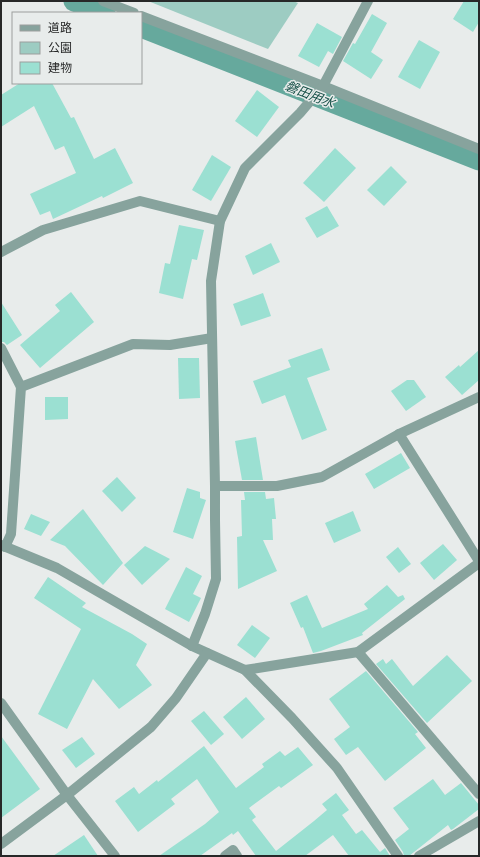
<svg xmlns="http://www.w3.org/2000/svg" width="480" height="857" font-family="'Noto Sans','Noto Sans JP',sans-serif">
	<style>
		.green { fill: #9dccc2 }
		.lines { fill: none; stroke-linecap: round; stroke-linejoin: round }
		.canal { stroke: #66a99d; stroke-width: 21 }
		.building { fill: #9be0d2 }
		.minor { stroke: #87a39d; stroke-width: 10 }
		.labels { text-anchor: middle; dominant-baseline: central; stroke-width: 3; stroke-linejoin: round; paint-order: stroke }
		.water-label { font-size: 13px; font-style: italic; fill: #175148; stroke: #e8eceb }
	</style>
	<rect width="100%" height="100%" fill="#e8eceb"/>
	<polygon class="green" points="148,1 293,1 298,3 268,49"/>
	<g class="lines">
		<g class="canal">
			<polyline points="74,1 105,13"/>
			<polyline points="141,27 479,160"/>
		</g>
	</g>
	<g class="building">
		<polygon points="464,1 479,1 479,22 473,32 453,19"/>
		<polygon points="372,14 387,23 371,52 383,60 371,79 343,61 353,43 355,44"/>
		<polygon points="317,23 342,37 333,54 328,51 319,67 298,56"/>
		<polygon points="419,40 440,52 420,89 398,77"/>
		<polygon points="20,83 52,83 71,118 74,117 94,159 115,148 133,183 103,198 102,196 53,219 50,211 40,215 30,194 76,173 64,146 55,150 34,106 1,127 1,95"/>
		<polygon points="257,90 279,107 257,137 235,121"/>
		<polygon points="335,148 356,168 324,202 303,183"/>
		<polygon points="212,155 231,167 211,201 192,190"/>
		<polygon points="391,166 407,182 384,206 367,190"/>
		<polygon points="327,206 339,226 317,238 305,218"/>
		<polygon points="179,225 204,230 197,260 192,259 183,299 159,293 165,263 170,264"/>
		<polygon points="271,243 280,262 253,275 245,256"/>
		<polygon points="71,292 94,322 40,368 20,345 60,311 55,305"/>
		<polygon points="263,293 271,316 241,326 233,304"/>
		<polygon points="1,302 22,335 7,345 4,342 1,342"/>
		<polygon points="322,348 330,370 307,378 327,430 302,440 285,395 262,404 253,381 291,367 288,360"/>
		<polygon points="479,350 479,380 462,395 445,377 459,365 460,367"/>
		<polygon points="178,358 199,358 200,398 179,399"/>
		<polygon points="407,380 414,380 426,397 406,411 391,391"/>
		<polygon points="45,397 68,397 68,419 45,420"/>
		<polygon points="256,437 263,480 242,480 235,441"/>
		<polygon points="401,453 410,468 374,489 365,474"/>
		<polygon points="117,477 136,498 122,512 102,491"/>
		<polygon points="187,488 200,492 200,498 206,500 193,539 173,532"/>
		<polygon points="244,492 265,492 266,499 274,498 276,519 272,519 273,540 263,540 277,571 238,589 237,537 242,536 241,500 245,500"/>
		<polygon points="83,509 123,563 103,585 65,546 50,540"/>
		<polygon points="353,511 361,531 334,543 325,523"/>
		<polygon points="31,514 50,522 41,536 24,529"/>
		<polygon points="443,544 457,560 434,580 420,563"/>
		<polygon points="145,546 170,559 142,585 124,565"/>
		<polygon points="398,547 411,564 399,573 386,557"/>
		<polygon points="186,567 202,576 193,594 201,598 189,622 165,609"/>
		<polygon points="48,577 86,603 82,607 132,634 147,644 136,665 152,685 119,709 93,679 67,729 38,714 81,629 34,598"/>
		<polygon points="387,585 398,597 403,595 405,599 362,633 363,635 321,651 313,653 303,627 301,628 290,603 307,595 322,628 368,609 364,604"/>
		<polygon points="252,625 270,638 255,658 237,645"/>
		<polygon points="447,655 472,681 427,723 376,664 383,659 386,664 392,659 413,686"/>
		<polygon points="366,671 418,732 415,734 426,748 385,781 358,747 346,755 334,739 350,727 329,699"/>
		<polygon points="246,697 265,719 242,739 223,717"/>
		<polygon points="204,711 224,734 211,745 191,721"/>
		<polygon points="1,736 40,789 1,818"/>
		<polygon points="82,737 95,754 76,768 62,750"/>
		<polygon points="204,746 236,788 264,767 262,764 280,751 285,756 298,747 313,765 281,788 279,786 249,808 256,817 252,820 276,851 314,821 327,810 322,804 336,793 349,810 342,815 356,834 362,830 380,852 385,848 390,856 349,856 333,835 305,856 256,856 238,831 233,835 232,833 200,856 159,856 205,824 219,812 197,779 171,799 175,804 138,832 115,801 134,787 139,794 157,780 158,782"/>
		<polygon points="433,779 445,795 461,783 479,805 479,809 453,829 451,830 448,825 409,856 404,856 403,852 395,840 409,829 393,808"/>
		<polygon points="84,835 98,856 53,856"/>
	</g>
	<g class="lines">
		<g class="minor">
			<polyline points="103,1 134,13"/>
			<polyline points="141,16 323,86 479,149"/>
			<polyline points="1,252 43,230 140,201 220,221"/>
			<polyline points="1,348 21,387"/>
			<polyline points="399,434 479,561"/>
			<polyline points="215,486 277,486 322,477 399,434 479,397"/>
			<polyline points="1,545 57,568 192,646 245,670 292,718 337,768 398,856"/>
			<polyline points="5,547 11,534 21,387 133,344 170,345 212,338"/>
			<polyline points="192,646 205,614 216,579 215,520 215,486 211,281 220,221 245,168 300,113 323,86 368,1"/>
			<polyline points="358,652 479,794"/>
			<polyline points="245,670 358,652 479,563"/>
			<polyline points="1,703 67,795 115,856"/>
			<polyline points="1,844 67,795 151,727 176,698 207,653"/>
			<polyline points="225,856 233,850 237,856"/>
			<polyline points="419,856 479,821"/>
		</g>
	</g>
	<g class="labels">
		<g class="water-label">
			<text transform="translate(310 94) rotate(21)">磐田用水</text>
		</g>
	</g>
	<rect width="480" height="857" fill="none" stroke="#272828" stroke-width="4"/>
	<rect x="12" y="12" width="130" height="72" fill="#e8eceb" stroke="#9b9e9d"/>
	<rect x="20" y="25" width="20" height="6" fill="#87a39d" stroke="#9b9e9d"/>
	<text x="48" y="32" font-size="12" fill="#272828">道路</text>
	<rect x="20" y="42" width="20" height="12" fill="#9dccc2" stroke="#9b9e9d"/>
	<text x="48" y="52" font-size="12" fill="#272828">公園</text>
	<rect x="20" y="62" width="20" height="12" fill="#9be0d2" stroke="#9b9e9d"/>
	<text x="48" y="72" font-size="12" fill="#272828">建物</text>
</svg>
